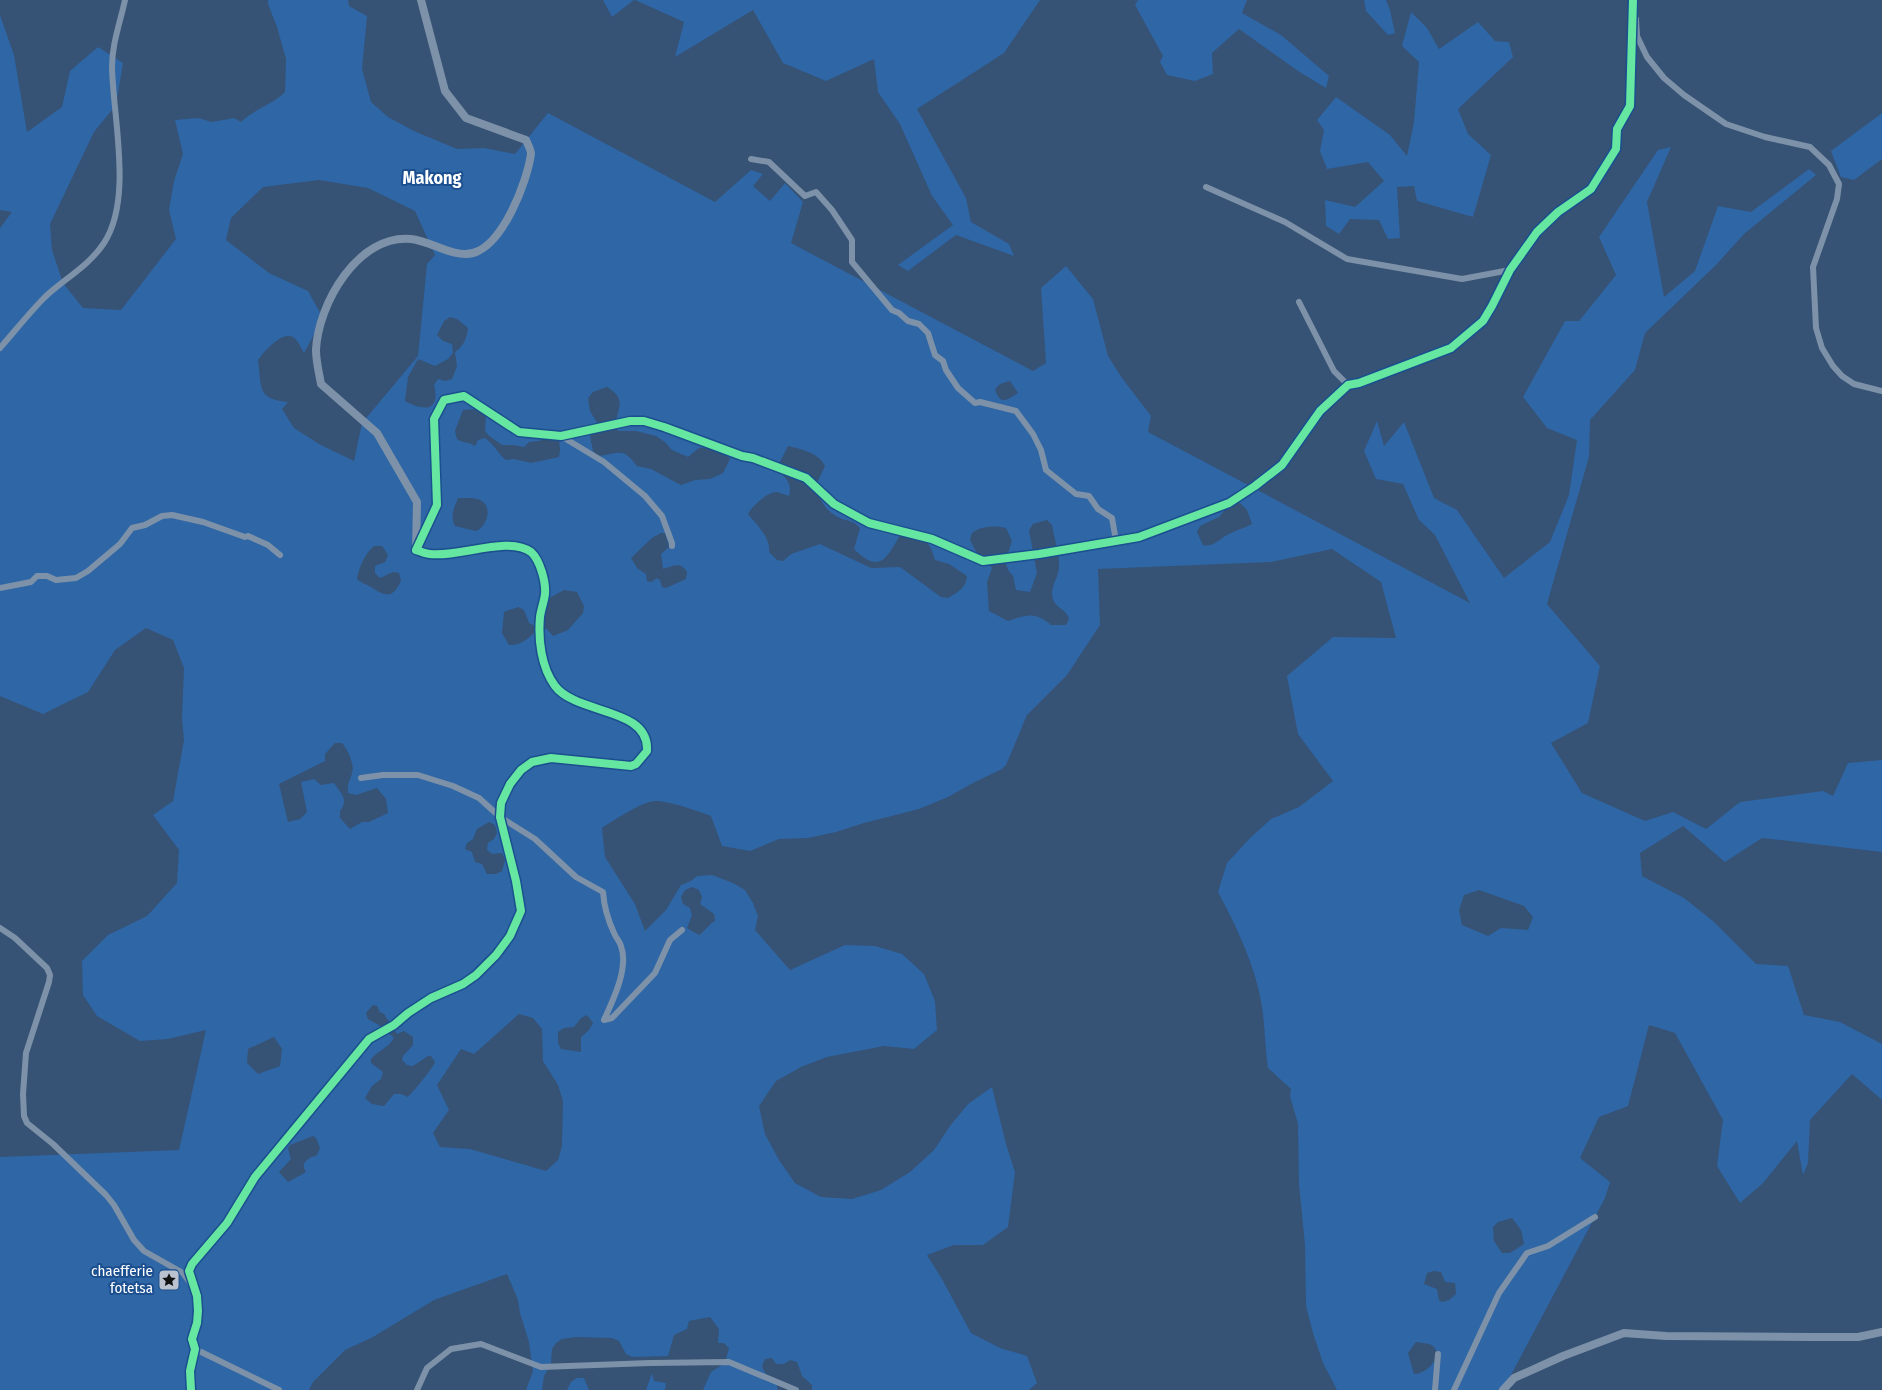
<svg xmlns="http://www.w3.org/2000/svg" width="1882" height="1390" font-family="'Fira Sans Condensed',sans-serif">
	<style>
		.green { fill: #2f66a5; fill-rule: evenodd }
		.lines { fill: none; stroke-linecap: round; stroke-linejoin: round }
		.minor { stroke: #7d92a8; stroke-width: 6 }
		.tertiary { stroke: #7d92a8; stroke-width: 8 }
		.cycleway-casing { stroke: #1b4f8f; stroke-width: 11 }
		.cycleway { stroke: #66e7a1; stroke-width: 8 }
		.labels { text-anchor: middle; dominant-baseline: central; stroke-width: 4; stroke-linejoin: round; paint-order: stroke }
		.poi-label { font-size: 15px; fill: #fff; stroke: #1b4f8f; text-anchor: end }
		.quarter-label { font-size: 18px; font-weight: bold; fill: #fff; stroke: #1b4f8f }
	</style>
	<rect width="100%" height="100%" fill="#365274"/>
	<g class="green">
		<path d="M268,0H348L349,6L367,16L362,69L371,102L388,117L414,131L457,149L484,148L515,154L548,113L715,202L751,170L763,174L753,186L770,201L785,183L803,202L791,243L1033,371L1046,363L1041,288L1066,266L1093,299L1108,356L1122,378L1151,416L1148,432L1470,603L1435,535L1419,520L1403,484L1376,479L1364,451L1377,421L1384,446L1404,422L1434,498L1457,510L1504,578L1550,542L1569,495L1577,440L1547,428L1523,397L1565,321H1579L1616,275L1599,237L1658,150L1671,147L1647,202L1664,297L1695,271L1718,206L1751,212L1809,169L1816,175L1744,234L1716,265L1645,333L1635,370L1590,420L1589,457L1547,604L1600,666L1588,723L1551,743L1582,793L1645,821L1673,812L1706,829L1740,802L1823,791L1833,796L1848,763L1882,760V852L1762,838L1725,862L1683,826L1640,853L1642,876L1684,898L1713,921L1756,964L1788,966L1804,1015L1840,1022L1882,1044V1100L1852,1074L1810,1120L1808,1163L1803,1175L1797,1141L1763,1183L1740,1203L1717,1166L1723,1120L1675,1033L1649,1025L1628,1106L1599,1117L1580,1158L1610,1182L1605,1198L1503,1390H1337L1323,1363L1313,1333L1306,1306L1305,1245L1299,1184L1298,1124L1290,1096L1291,1089L1268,1068C1265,1048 1265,1027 1262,1007C1256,967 1237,928 1218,892L1227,863L1250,838L1271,819L1299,807L1333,781L1298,734L1287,676L1333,637L1396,638L1381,582L1332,549L1271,562L1098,569L1100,625L1067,675L1027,715L1006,765L1002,769L973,783L948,797L919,809L864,823L836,832L808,838L779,839L750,851L722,846L711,816C698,811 667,800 654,801C641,802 613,821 602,828L605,857L635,904L645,931L666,910L681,885L691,881L697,876L712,875L733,883L745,890L753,903L758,916L755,930L790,970L845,945L875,946L902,954L924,974L935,1001L937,1030L914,1049L884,1046L827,1057L801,1067L776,1081L759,1106L765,1134L779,1160L795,1183L821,1197L852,1199L881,1190L910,1172L934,1150L950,1126L968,1104L992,1087L1006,1144L1015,1172L1008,1227L983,1245H954L927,1255L942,1279L971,1333L1000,1348L1027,1356L1037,1383L1029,1390H812V1385L802,1376L797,1362L790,1360L784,1364H776L772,1358L765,1359L762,1366L765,1373L776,1382L778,1390H703L711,1372L725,1363L729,1348L724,1343H718L719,1329L710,1317L689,1321L687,1329L674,1335L668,1356L632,1357L626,1354L619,1341L612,1338L576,1337L562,1339L556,1343L552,1349L551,1364L544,1376L542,1390H526L533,1371L529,1342L520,1313L518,1300L507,1274L434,1300L373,1337L345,1350L313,1382L309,1390H0V1157L179,1150L206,1030L168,1039L140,1041L97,1016L83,995L82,961L108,935L147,916L177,883L179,850L153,815L173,801L184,740L182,718L184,668L173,640L146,628L115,650L88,692L43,714L0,696V228L12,212L0,210V15L14,55L27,132L62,107L70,71L98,47L123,63L116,105L94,132L50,224L52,250L63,283L83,308L121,310L176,239L169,210L174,181L183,154L175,120L198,118L212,122L234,118L241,122C254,109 272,105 285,92L286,59L277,27L268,4ZM319,180L368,188L415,211L435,255L427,264L418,356L362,423L354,461L319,444L294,428L282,409L288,402C256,399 262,387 258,360C264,352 281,331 293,337C298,340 301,348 304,353L323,318L308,291L269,273L226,240L231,218L263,187ZM450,317L457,319L468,328C467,338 463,347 455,352L457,366L452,379L445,381L438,379L434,385C441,412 423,411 405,401L408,377L418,359L435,366L448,359L453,353L452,344L443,341L437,335L444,321ZM1010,381L1018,393C1007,400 1000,406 995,389L1000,384ZM607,387C632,402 611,412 618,431H636L656,436L665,442L672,450L688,457L699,448C710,447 724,449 730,459L723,473L710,479L695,480L681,485L651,469L637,466C623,447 620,453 598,456L593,451L590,436L598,424L590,411L588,398L593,392ZM478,409L486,412C486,417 485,424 485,430C486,435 497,441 502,445H513L524,447L529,442L540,441L545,435L556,437L559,439L560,450L559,457L531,463L514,459L506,460C498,454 494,444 485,438L478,440L475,446C469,442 463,443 457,439L455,431L463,410ZM788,446C801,449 819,453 825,466L815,487C819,498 825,510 836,516C845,522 853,519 860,528L854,549C881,576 887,556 901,534C922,538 929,537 935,560L949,564L967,576C966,588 958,592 948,598L941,597L900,567L871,568L820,544L791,554L783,561L777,560L769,552C771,538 757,525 748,514C752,506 767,492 777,492C781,493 785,495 789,496C792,484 787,479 779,471V464ZM458,498C465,498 476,497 482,501C493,509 486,527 476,531L455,526C450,516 454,508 458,498ZM1239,502L1247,510L1252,524C1244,528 1237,530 1229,534C1220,538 1213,548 1203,545L1197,532L1200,526L1219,517L1226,509ZM1047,520L1052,525C1054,537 1060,557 1059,568C1058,579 1049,588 1053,599C1056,609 1066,608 1069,619L1066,625H1051C1035,611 1026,615 1008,621L989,611L987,582L992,568L984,556L977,553L970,540L972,533C980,526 995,525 1006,528L1012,541L1005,562L1008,570L1013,576L1016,590L1030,592L1037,573L1029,530L1033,524ZM661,533H665L669,547L661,554L663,569C674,566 680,561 687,572L686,579L666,588L662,587L660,580L657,578L651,582L647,581L646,574L637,568L631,558L652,538ZM374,546H382L388,555L385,562L375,566V573L380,578L393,572L399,573L401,580C393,600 385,596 371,587C366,584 361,583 357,579C359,567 365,554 374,546ZM564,590L577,592L584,606L583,613L568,630L553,636L547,629L540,628C530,636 522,646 509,645L502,633L504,612L518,607L524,610L529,623L535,626L544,616L547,603L551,597ZM335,743H342C348,750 355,765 352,773C350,782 347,782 348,793L356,795L377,788L386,799L388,813L369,822H362L350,829L340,818V811C349,800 341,793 334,783L321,785L314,779L301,782L307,812L300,819L288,822L279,784L325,761V754ZM489,822L495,825L497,833L494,839L488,843L487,850L492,854L502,853L505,860L502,871L496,874H487L482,864L475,862L472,852L465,849L467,843L473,839L477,829ZM692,887L699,890L702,897L700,904L714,914L715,921C708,925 705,931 699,935L687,928L692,915L690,908L683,904L681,897L685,890ZM1479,890L1524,906L1533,917L1528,930L1501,928L1488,936L1462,925L1459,910L1464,895ZM373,1005L377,1006L380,1012L384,1014L397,1034L404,1031L413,1037V1045L403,1056L402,1060L407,1065L413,1066L428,1056H431L435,1062C433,1068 413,1092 408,1097L401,1094H394L384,1106L372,1104L365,1098L372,1086L381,1079L383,1072L371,1063V1059C378,1051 389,1047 394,1038L384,1028L368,1019L366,1013ZM519,1014L533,1018L542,1029L543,1061L558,1085L563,1101L562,1146L558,1160L546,1171L470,1149L440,1147L433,1133L449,1110L437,1085L461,1049L474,1054ZM587,1015L593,1023L589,1030L581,1037V1052L561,1049L558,1043V1032L564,1028L574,1027L581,1018ZM274,1037L282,1049L280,1066L258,1074L247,1063L248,1049ZM313,1136L316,1138L320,1148L317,1155C309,1158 299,1162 306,1172L288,1182L279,1172L291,1159L288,1148L290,1145ZM1512,1218L1521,1230L1524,1244L1510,1253H1502L1494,1241L1493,1227L1498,1222ZM1434,1271L1441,1272L1445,1282L1455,1283L1456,1294L1449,1300L1442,1302L1439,1300L1437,1289L1424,1284L1427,1273ZM1416,1342C1420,1343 1425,1343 1429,1344C1447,1351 1429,1374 1414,1374L1408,1353Z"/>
		<polygon points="603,0 634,0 612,17"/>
		<polygon points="635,0 1040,0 1004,53 917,109 966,198 971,222 1009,244 1014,256 956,235 908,271 898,265 953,225 932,196 900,124 878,92 874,59 826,81 783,63 753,10 675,57 684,22"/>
		<polygon points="1138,0 1247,0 1242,13 1281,35 1329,76 1326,88 1298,71 1239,29 1212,53 1213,74 1195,81 1167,75 1160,62 1163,56 1135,5"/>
		<polygon points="1364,0 1386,0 1390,10 1395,33 1388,35 1366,11"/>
		<polygon points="1411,12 1427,28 1439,49 1478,22 1495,41 1509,42 1513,57 1458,109 1468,134 1491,155 1473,217 1417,201 1414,186 1397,187 1400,238 1388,239 1379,220 1350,219 1339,234 1326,226 1325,200 1355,207 1384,181 1368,162 1327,169 1320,151 1324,130 1317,120 1336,97 1390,135 1407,156 1414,122 1419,62 1402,46"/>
		<polygon points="1882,113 1882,159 1854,180 1841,177 1831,151"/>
		<polygon points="652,1373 654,1381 666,1383 665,1390 646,1390"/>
		<polygon points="577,1378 584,1378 589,1390 567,1390 571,1382"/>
	</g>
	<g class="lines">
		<g class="minor">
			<polyline points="1636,19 1637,36 1647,57 1664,78 1684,95 1726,124 1765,137 1810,147 1829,165 1839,184 1837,199 1813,267 1816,328 1822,348 1833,366 1842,376 1854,384 1882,391"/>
			<polyline points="751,159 769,162 805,196 816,192 832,210 852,240 852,262 892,310 899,313 908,321 919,324 928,333 935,355 943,361 946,370 958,388 975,403 980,402 1016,411 1033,434 1041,450 1046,470 1076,494 1089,496 1098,509 1112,518 1116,541"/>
			<polyline points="1206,187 1285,222 1347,259 1462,279 1510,270"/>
			<polyline points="1299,302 1334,371 1348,385"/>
			<path d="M0,348C15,331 29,313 45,297C64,279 89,266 104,243C133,199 113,118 112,67C112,44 120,23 125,0"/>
			<polyline points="561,436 604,462 645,496 662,516 672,543 672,546"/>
			<polyline points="417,548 437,505 434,419 444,400 464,396 519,432 561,436 630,421 644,421 664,427 742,456 753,458 806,478 834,504 869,523 932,539 983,561 1039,554 1139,537 1229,503 1255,486 1282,465 1320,411 1348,385 1359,383 1451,348 1483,321 1492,306 1510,270 1537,232 1558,212 1591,189 1616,149 1617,129 1630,106 1633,0"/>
			<polyline points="0,588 31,582 37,576 47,576 56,580 76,578 88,571 120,544 132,528 145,525 162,516 172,515 203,522 245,537 248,536 268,545 280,555"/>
			<path d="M361,778L383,775H418L453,786L479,798L500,817L535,839L576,877L603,892C604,907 608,920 614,933C616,938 620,942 621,946C629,968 613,1000 604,1020L612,1018L655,973L670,940L682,930"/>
			<polyline points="0,928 15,938 47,968 50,975 49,982 26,1053 23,1094 24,1116 27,1123 53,1144 106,1195 114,1205 134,1240 144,1251 183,1273 191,1284"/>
			<polyline points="195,1349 279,1390"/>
			<polyline points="417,1390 427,1368 451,1349 481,1344 541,1367 650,1363 729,1362 796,1390"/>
			<polyline points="1435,1390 1438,1354"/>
			<polyline points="1454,1390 1499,1293 1527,1253 1548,1246 1595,1217"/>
		</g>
		<g class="tertiary">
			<path d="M191,1390L190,1371L195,1349L192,1339L197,1323L198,1311L197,1296L189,1271L192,1264L227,1223L255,1177L369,1039L394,1025L408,1013L431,998L463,984L476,975L496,955L510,936L521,911L516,881L500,817L501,803L510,784L521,770L532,762L551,758L631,766L636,764L647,751C650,707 577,715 555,686C541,667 538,639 540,617C541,609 544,602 545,594C546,582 540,560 531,552C509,535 458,558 430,554C425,554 420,551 416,550L417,502L377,433L321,384C319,373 316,361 316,350C318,304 358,234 411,239C431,241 453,258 473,253C503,245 527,182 531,154C531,150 528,145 526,140L466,118L445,91L421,0"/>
			<polyline points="1503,1390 1514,1378 1563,1356 1624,1333 1666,1336 1811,1337 1858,1337 1882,1332"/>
		</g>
		<g class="cycleway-casing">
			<path id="cycleway" d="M191,1390L190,1371L195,1349L192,1339L197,1323L198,1311L197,1296L189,1271L192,1264L227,1223L255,1177L369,1039L394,1025L408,1013L431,998L463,984L476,975L496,955L510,936L521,911L516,881L500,817L501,803L510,784L521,770L532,762L551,758L631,766L636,764L647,751C650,707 577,715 555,686C541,667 538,639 540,617C541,609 544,602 545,594C546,582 540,560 531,552C509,535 458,558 430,554C425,554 420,551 416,550L437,505L434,419L444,400L464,396L519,432L561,436L630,421H644L664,427L742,456L753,458L806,478L834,504L869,523L932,539L983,561L1039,554L1139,537L1229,503L1255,486L1282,465L1320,411L1348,385L1359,383L1451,348L1483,321L1492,306L1510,270L1537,232L1558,212L1591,189L1616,149L1617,129L1630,106L1633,0"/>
		</g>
		<use href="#cycleway" class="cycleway"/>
	</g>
	<defs>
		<g id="sight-square" transform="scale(1.125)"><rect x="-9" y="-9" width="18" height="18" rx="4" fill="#b9c2ce" stroke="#1b4f8f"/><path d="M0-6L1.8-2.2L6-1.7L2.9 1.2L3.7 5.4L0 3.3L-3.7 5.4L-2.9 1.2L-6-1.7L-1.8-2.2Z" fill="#111"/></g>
	</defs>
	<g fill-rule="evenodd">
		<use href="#sight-square" x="169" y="1280"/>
	</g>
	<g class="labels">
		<g class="poi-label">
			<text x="153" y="1271">chaefferie<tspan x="153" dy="17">fotetsa</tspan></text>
		</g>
		<g class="quarter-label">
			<text x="432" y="178">Makong</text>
		</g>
	</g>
</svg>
